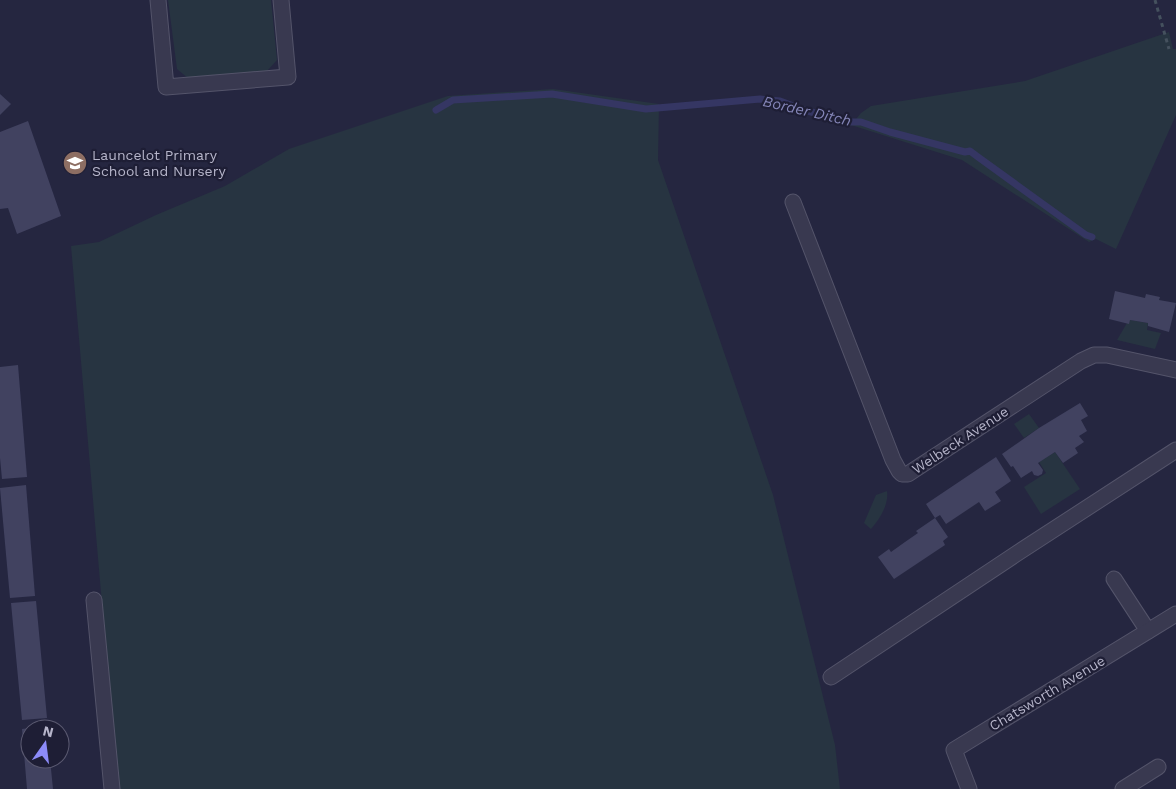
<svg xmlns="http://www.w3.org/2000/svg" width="1176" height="789" font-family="'Work Sans',sans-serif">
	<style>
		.green { fill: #273441 }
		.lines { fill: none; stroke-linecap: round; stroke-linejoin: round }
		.stream { stroke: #353663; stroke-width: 7 }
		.building { fill: #414260 }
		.minor-casing { stroke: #54546a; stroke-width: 17 }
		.path { stroke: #45515e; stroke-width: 3; stroke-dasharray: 4 4; stroke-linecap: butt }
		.minor { stroke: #393950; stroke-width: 15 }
		.labels { text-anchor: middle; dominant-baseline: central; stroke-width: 4.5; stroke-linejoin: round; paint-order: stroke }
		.poi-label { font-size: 14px; fill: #b6b5ca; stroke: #1e1e35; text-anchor: start }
		.street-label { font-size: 14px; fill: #b6b5ca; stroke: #1e1e35 }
		.water-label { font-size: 15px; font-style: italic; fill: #8485b7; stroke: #1e1e35 }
	</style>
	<rect width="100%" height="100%" fill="#252640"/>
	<g class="green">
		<polygon points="168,0 271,0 277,60 267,71 189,79 177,69"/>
		<polygon points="1169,32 1173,49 1176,49 1176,115 1116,249 1096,239 1089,242 962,160 851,125 861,113 871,106 1025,81"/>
		<polygon points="553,89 659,104 658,160 773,495 835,745 840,789 118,789 71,246 99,242 156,215 225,186 289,149 448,96"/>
		<polygon points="1130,320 1148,323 1147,330 1161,333 1155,349 1117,340 1127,323 1129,323"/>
		<polygon points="1029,414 1039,428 1024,438 1014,424"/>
		<polygon points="1055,452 1080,489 1041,514 1024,487 1046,473 1039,462"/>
		<path d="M887,491C889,504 880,519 871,529L864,523L876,495Z"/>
	</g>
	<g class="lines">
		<polyline class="stream" points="436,110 453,100 552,94 646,109 760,99 780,101 804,110 848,122 861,122 890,132 965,152 970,151 978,157 1086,235 1092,237"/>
	</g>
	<g class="building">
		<polygon points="0,94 11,104 0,115"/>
		<polygon points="28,121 61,216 17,234 8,208 0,209 0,132"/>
		<polygon points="1115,291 1145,298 1146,294 1160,297 1159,300 1176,303 1169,332 1148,326 1148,323 1130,320 1129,324 1109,319"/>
		<polygon points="18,365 27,477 2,479 0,458 0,367"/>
		<polygon points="1080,403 1088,416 1081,420 1087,431 1079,436 1084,442 1075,448 1078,453 1063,463 1055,452 1038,463 1043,470 1042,474 1038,476 1034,475 1032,471 1021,478 1013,466 1011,467 1002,454 1039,428"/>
		<polygon points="996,457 1011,481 995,492 1001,501 985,511 979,502 946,524 940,515 935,518 926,504"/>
		<polygon points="26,485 35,596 10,598 0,488"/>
		<polygon points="935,518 948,537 943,541 945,545 894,579 878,557 889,549 891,552 905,542 918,533 916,531"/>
		<polygon points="36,601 47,718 22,720 11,603"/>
		<polygon points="30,728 30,759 50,759 53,789 27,789 22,729"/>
	</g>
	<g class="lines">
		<g class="minor-casing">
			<g id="minor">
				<polyline points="158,0 166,87 288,77 281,0"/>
				<polyline points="793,202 893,460 899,471 902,474 908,474 914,470 1081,361 1094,355 1107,355 1176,370"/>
				<polyline points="1114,579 1148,631"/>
				<polyline points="94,600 112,789"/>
				<polyline points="831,677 1016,554 1176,450"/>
				<polyline points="969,789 954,750 1176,614"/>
				<polyline points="1123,789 1158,767"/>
			</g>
		</g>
		<polyline class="path" points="1155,0 1169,49"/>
		<use href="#minor" class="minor"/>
	</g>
	<defs>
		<g id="school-disc" transform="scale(1.25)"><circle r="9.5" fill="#8d6e63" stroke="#1e1e35"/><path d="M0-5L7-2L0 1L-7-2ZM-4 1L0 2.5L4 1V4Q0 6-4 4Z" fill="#fff"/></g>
	</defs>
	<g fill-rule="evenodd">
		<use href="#school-disc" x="75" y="163"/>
	</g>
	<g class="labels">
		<g class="poi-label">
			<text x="92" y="155">Launcelot Primary<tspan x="92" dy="16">School and Nursery</tspan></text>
		</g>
		<g class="street-label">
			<text transform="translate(960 440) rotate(-33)">Welbeck Avenue</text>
			<text transform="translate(1047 693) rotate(-31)">Chatsworth Avenue</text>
		</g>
		<g class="water-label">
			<text transform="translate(807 111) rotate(13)">Border Ditch</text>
		</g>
	</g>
	<g transform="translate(45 744) rotate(14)"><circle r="24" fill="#1e1e35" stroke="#5b5a71"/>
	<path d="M0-4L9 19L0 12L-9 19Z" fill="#8c8bf9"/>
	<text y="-8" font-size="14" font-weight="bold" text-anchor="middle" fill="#b6b5ca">N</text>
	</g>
</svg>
